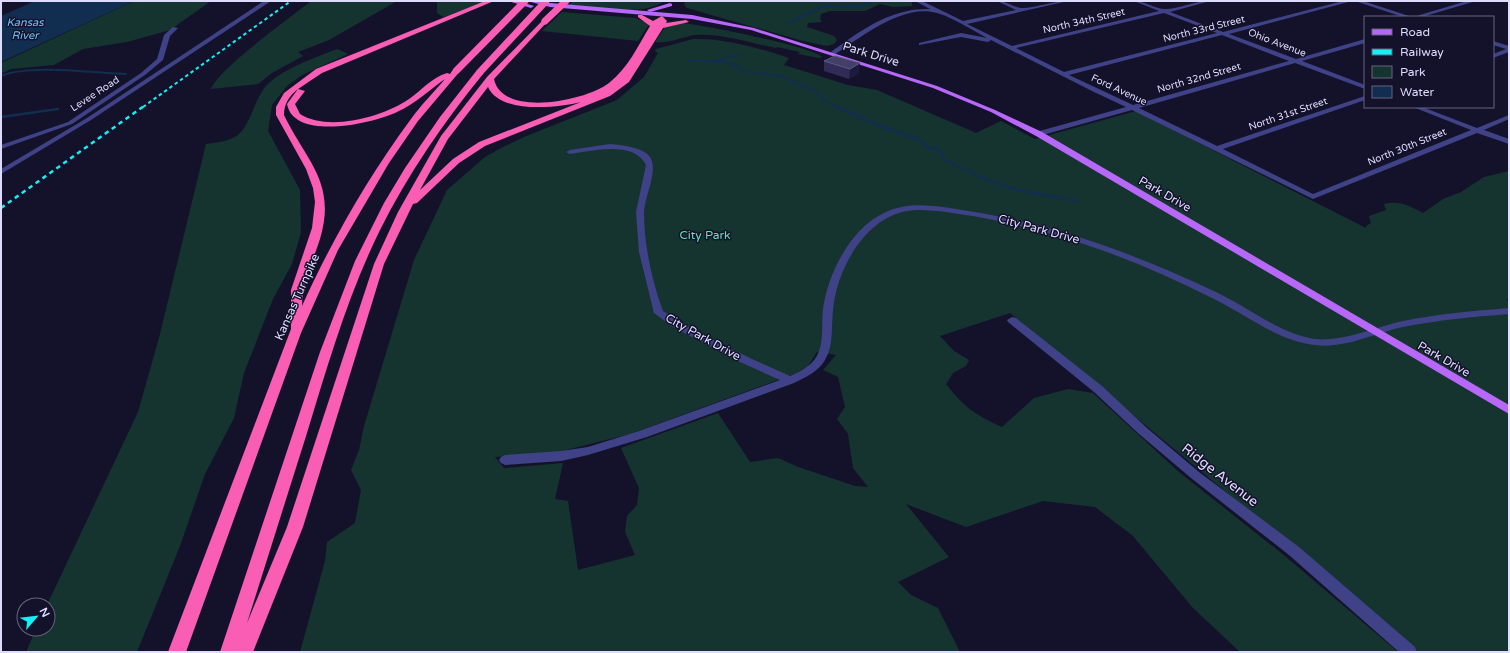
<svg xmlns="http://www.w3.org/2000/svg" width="1510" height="653" font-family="'Varela Round',sans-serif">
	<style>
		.green { fill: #153430; fill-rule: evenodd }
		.water { fill: #112d4f }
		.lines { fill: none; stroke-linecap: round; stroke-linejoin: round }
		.stream-far1 { stroke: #112d4f; stroke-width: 2 }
		.stream { stroke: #112d4f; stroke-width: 2.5 }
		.minor { fill: #3f4287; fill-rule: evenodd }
		.major { fill: #b768f9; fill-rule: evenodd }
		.highway { fill: #f95db4; fill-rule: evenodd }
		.rail-far1 { stroke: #11f1f6; stroke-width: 2; stroke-dasharray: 3.5 3; stroke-linecap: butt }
		.rail { stroke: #11f1f6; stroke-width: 2.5; stroke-dasharray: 4.5 4; stroke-linecap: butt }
		.highway-bridge { stroke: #f95db4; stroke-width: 7 }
		.wall { fill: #312c57 }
		.shaded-wall { fill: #1e1a3d }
		.building { fill: #443f69; stroke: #5c5880 }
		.labels { text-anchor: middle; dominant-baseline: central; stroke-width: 3; stroke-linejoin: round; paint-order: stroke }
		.far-street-label { font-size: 10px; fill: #dedcfe; stroke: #14122a }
		.far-water-label { font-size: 11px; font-style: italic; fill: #6fc4f9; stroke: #14122a }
		.street-label { font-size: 12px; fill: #dedcfe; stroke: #14122a }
		.park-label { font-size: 12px; fill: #6adcb7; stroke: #14122a }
		.near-street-label { font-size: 14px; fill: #dedcfe; stroke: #14122a }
	</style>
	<rect width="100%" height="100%" fill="#14122a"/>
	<g class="green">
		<polygon points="134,1 211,1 170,30 127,42 83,49 54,65 11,69 1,74 1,63"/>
		<path d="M311,1H397L329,40L298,52L303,56L272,73L258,84L211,89C218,69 290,18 311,1Z"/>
		<polygon points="437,1 486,1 444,17 437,13"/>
		<path d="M573,1H664C644,17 595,7 569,5Z"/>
		<polygon points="685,1 917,1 912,2 912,6 893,7 880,4 865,11 830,11 821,14 820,19 822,22 808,23 807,27 834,36 837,40 834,44 827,46 803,41 687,8 684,5"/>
		<polygon points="562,12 635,18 648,23 648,26 638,41 542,31"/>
		<path d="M682,23C703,25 810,46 822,57L819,58L798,54L800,52L777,47L776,48C750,43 721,33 695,35C681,37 670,44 655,42L665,27Z"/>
		<path d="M693,39C725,38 759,48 789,58L784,65L848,85L877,90L976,133L1001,121L1035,139L1136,111L1366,228V226L1371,223L1369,216L1386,210L1384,204C1399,200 1410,206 1423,213L1443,199L1461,192L1484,177L1509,171V299H1506L1509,301V652H1419L1010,313L940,336L954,351L969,360L966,366L953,373L946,384C965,408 974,414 1002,427L1034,398L1068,389L1093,393L1179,472L1285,556L1398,652H1240L1193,608L1133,536L1095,507L1043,501L966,527L906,504L949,557L898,582L911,595L938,608L960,652H300L325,561L327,542L355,523L361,490L351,470L359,450L364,426L414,260L447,190L485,157L501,148L524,137L617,100L644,77L658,53L655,51L656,49ZM817,352L836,355L823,370L838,377L845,407L837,419L848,434L853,468L868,487L855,486L798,467L778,458L750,462L718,413L621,448L639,488L637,505L627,516L625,532L635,555L578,570L568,501L555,499L563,463L504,468L495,457L550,454L630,434L794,374L808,366Z"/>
		<path d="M338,49L348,54L302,75L287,86L272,105L268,131L300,190L301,232L292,264L273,299L244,373L234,418L205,474L180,546L137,652H26L36,629H48L47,605L138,412L160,334L206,144C215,143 230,141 238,135C252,123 254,97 269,83C285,68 318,56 338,49Z"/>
	</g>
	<polygon class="water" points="35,1 134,1 1,62 1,16"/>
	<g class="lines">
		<g class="stream-far1">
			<polyline points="787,24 822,6 860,7 871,1"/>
			<polyline points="689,61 711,61"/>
			<polyline points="710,61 734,64 742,71 780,76 815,91 823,99 837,107"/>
			<polyline points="716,61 741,54"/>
			<path d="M1,76C30,64 93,73 126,74"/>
		</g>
		<g class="stream">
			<polyline points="835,106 882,127 918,139 930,148 939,150 945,160 980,177 1009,188 1076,201"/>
			<polyline points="1,117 58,109"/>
		</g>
		<g class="minor">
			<polygon points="264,1 271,1 91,120 1,174 1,169 87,118"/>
			<path d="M915,1H922L963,21L1016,10L997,1C1007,1 1016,9 1024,8C1039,7 1053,1 1068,1L967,24L1012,46L1159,11L1134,1C1145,1 1155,9 1165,9C1179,9 1194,1 1210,1L1170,12L1223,32L1343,1H1352L1229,34L1296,59L1365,39V43L1302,61L1365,85V89L1295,63L1139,108L1217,146L1365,96V100L1223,149L1313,194L1471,130L1413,107H1422L1477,128L1509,115V119L1484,130L1509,139V144L1477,133L1313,199L1132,110L1039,136H1036V132L1126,107L1094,92L991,40L988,42L961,37L919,45V43L961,33L987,38C974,31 950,16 937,13C903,3 861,37 834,55L829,54C835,48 843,44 849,39C874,22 899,8 930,9ZM1164,13L1217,33L1064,72L1016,48ZM1222,35L1289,61L1133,105L1069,75Z"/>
			<polygon points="1355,1 1363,1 1412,17 1403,17"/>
			<polygon points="1467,1 1476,1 1422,17 1413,17"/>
			<polygon points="173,27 178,28 170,36 163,60 145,75 72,124 1,149 1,145 68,122 141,73 157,59 164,35"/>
			<polygon points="1493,41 1509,46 1509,52 1493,58 1493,54 1506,49 1493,45"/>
			<path d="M610,144C621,145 643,147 650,157C659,170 644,197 644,213C644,245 652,281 663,311C703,337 747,357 790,376C799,372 809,367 815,359C825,345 821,325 823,309C828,273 851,227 886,212C910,201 937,206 962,210C1052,223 1136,254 1218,293C1249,308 1280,334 1315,339C1344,342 1375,327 1403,321C1438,314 1473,311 1509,308V314C1473,317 1438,320 1403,327C1375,333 1344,349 1315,345C1278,341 1247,315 1214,299C1133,258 1049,227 959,214C937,211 912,206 891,216C858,231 836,275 833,310C831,327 834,345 825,360C818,372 806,377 794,383L647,437L588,455L561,461L505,465L501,463L499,460L501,457L505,455L561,451L588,447L639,431L780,380L740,362L673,327L654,313L639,252L636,212L646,165C634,140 592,151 570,154L566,152L570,150Z"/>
			<polygon points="1012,317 1016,318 1102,386 1147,428 1199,472 1299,547 1415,647 1417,652 1399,652 1289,555 1191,478 1139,434 1094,392 1008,322 1007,320"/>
		</g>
		<g class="major">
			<polygon points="508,1 517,1 534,6 531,8"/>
			<polygon points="527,1 692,15 754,28 937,86 995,110 1042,132 1509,405 1509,414 1036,136 991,112 933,88 751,30 692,19 550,7"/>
			<polygon points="670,3 672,4 672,6 650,12 647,10"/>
		</g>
		<g class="highway">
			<path d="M485,1H494L322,73L298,89L305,91L295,104L300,114C328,132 383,117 409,99C421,91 432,77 447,73L450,74L454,68L461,70L418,121L389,163L338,250L301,333L186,652H168L291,329V290L312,228L315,202L313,188L306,169L276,115V107L284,93L316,69ZM445,79C434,92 421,105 411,119C368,177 332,240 302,306C302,282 313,261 320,239C337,182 306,161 284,115C284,104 289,96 298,89L287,104C294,142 375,123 397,112C415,104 429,90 445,79Z"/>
			<path d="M638,15H642L653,21L662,16L667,21L666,23L686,20L689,22L663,28L629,82L610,96L485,146L459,163L417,203L413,204L384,264L303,527L253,652H220L320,352L355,261L384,203L405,168L440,117L477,70H483V74C443,123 408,174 380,230C348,295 328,364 307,433C287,496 267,560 247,623L287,527L374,264L398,212L441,136L487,77L543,20L548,21L494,79C502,118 586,101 609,83C628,68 638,46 650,26L638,17ZM488,87C500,114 557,108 581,102L479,142L453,159L420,190L448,139Z"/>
		</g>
		<polyline class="rail-far1" points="143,107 291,1"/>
		<polyline class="rail" points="1,208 144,106"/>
		<g class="highway-bridge">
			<polyline points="545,21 566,1"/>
			<polyline points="457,70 525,1"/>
			<polyline points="480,72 546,1"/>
		</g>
	</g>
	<polygon class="wall" points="835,56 859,73 849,79 824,71 824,61"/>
	<polygon class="shaded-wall" points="860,63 859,73 849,79 850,69"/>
	<polygon class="building" points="835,56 860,63 850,69 824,61"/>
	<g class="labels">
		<g class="far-street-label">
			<text transform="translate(1084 21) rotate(-13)">North 34th Street</text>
			<text transform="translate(1204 29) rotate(-14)">North 33rd Street</text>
			<text transform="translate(1277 43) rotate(21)">Ohio Avenue</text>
			<text transform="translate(1199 78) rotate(-16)">North 32nd Street</text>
			<text transform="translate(1119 90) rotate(25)">Ford Avenue</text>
			<text transform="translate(95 94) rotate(-33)">Levee Road</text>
			<text transform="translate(1288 114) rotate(-19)">North 31st Street</text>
			<text transform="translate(1407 147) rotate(-22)">North 30th Street</text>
		</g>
		<g class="far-water-label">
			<text x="25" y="22">Kansas<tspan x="25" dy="13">River</tspan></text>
		</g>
		<g class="street-label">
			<text transform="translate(871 54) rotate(17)">Park Drive</text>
			<text transform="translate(1165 194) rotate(30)">Park Drive</text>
			<text transform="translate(1039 229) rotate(15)">City Park Drive</text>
			<text transform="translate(297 297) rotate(-66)">Kansas Turnpike</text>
			<text transform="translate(703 337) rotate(29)">City Park Drive</text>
			<text transform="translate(1444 359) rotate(30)">Park Drive</text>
		</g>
		<g class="park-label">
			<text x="705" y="235">City Park</text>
		</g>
		<g class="near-street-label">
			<text transform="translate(1220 475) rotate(38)">Ridge Avenue</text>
		</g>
	</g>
	<rect width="1510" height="653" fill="none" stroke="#dedcfe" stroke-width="4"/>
	<rect x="1364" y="16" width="130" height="92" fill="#14122a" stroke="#65637f"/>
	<rect x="1372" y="29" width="20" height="6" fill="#b768f9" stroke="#65637f"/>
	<text x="1400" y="36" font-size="12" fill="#dedcfe">Road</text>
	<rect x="1372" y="49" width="20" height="6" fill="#11f1f6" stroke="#65637f"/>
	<text x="1400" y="56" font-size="12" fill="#dedcfe">Railway</text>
	<rect x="1372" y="66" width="20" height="12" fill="#153430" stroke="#65637f"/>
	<text x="1400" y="76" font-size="12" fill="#dedcfe">Park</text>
	<rect x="1372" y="86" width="20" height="12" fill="#112d4f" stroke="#65637f"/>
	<text x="1400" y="96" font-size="12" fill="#dedcfe">Water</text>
	<g transform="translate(36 617) rotate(62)"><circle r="19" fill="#14122a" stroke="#65637f"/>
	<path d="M0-3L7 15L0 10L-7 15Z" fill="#11f1f6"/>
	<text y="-6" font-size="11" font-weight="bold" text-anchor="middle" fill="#dedcfe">N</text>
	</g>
</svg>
